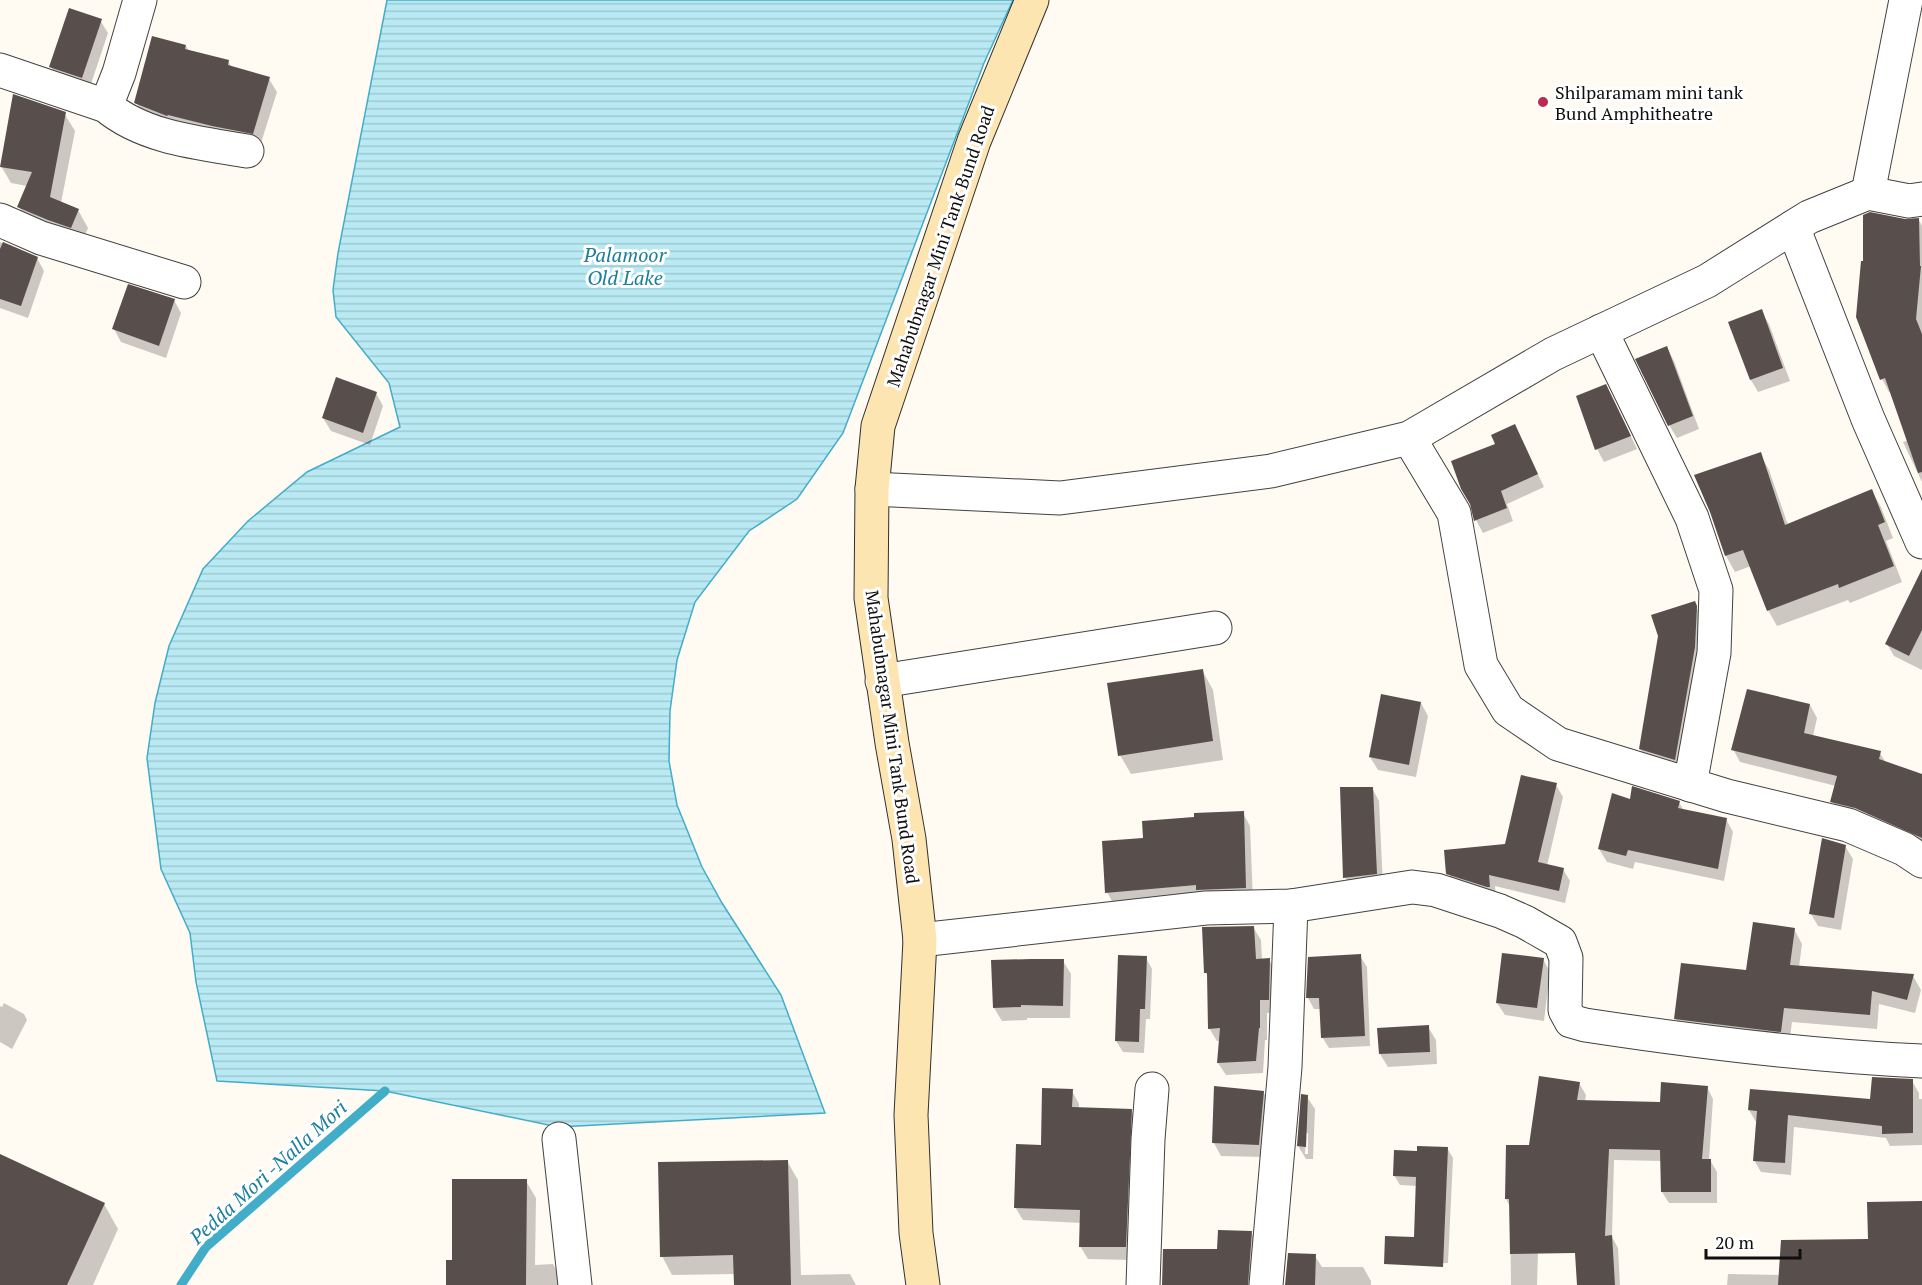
<svg xmlns="http://www.w3.org/2000/svg" width="1922" height="1285" font-family="'PT Serif',serif">
	<style>
		.water { fill: url(#water-rules); stroke: #42adc9; stroke-width: 1.5 }
		.shadow { fill: #0003; fill-rule: evenodd }
		.lines { fill: none; stroke-linecap: round; stroke-linejoin: round }
		.stream { stroke: #42adc9; stroke-width: 9 }
		.building { fill: #584e4c }
		.street-casing { stroke: #424242; stroke-width: 35 }
		.secondary-casing { stroke: #313131; stroke-width: 35 }
		.street { stroke: #fff; stroke-width: 33 }
		.secondary { stroke: #fce5b0; stroke-width: 33 }
		.poi-dot { fill: #bb2b4e; stroke: #fff; stroke-width: 2 }
		.labels { text-anchor: middle; dominant-baseline: central; stroke-width: 6; stroke-linejoin: round; paint-order: stroke }
		.poi-label { font-size: 18px; fill: #0f0f0f; stroke: #fff; text-anchor: start }
		.street-label { font-size: 18px; fill: #0f0f0f; stroke: #fff }
		.water-label { font-size: 20px; font-style: italic; fill: #1c7e9e; stroke: #fff }
	</style>
	<defs>
		<pattern id="water-rules" width="6" height="5" patternUnits="userSpaceOnUse" patternTransform="scale(1.5)"><rect width="6" height="5" fill="#b9eaf4"/><path d="M0 2.5h6" fill="none" stroke="#9ec8d0"/></pattern>
	</defs>
	<rect width="100%" height="100%" fill="#fffaf2"/>
	<polygon class="water" points="387,0 1013,0 984,63 843,433 797,499 749,531 695,602 677,660 670,711 669,761 677,805 702,867 722,903 781,995 825,1113 558,1127 385,1091 217,1081 196,982 190,933 161,869 147,758 155,703 169,646 203,569 248,521 307,472 400,427 389,383 336,317 333,290 338,253"/>
	<g class="shadow">
		<polygon points="100,20 108,33 89,90 58,80 51,67"/>
		<polygon points="186,46 189,51 228,61 232,68 269,79 277,92 260,146 143,115 136,102"/>
		<polygon points="64,113 75,131 61,203 78,210 88,228 81,244 29,224 19,207 27,186 11,183 1,166"/>
		<polygon points="1919,220 1922,226 1922,482 1903,442 1908,440 1891,391 1889,392 1882,379 1858,317 1905,221"/>
		<polygon points="0,242 37,258 44,271 28,318 0,308"/>
		<polygon points="174,300 181,313 166,358 121,342 114,329"/>
		<polygon points="1761,311 1769,324 1790,381 1758,392 1751,380 1730,323"/>
		<polygon points="1667,348 1674,361 1699,429 1677,438 1669,425"/>
		<polygon points="376,393 383,406 370,445 331,431 323,418"/>
		<polygon points="1613,399 1637,449 1604,462 1597,449"/>
		<polygon points="1515,426 1544,487 1507,504 1513,521 1483,533 1476,520 1472,504 1497,445"/>
		<polygon points="1760,454 1769,470 1788,525 1872,491 1881,507 1893,538 1886,541 1902,582 1850,603 1848,600 1777,626 1768,610 1751,566 1735,572 1726,556 1711,512"/>
		<polygon points="1922,572 1922,670 1894,656 1887,644"/>
		<polygon points="1694,602 1703,621 1682,772 1648,762 1640,749 1660,636"/>
		<polygon points="1202,670 1213,690 1223,760 1131,774 1120,755"/>
		<polygon points="1421,703 1428,716 1416,777 1378,770 1370,757"/>
		<polygon points="1810,705 1817,718 1813,736 1880,753 1886,763 1922,775 1922,846 1839,814 1832,801 1836,786 1740,762 1733,749"/>
		<polygon points="1556,785 1563,797 1547,866 1563,869 1570,881 1565,903 1495,886 1496,898 1455,885 1448,873 1506,846"/>
		<polygon points="1372,788 1379,801 1383,886 1352,890 1345,877"/>
		<polygon points="1631,800 1679,802 1684,811 1726,819 1733,832 1724,881 1635,862 1633,869 1607,862 1599,849"/>
		<polygon points="1243,813 1250,826 1253,901 1114,905 1107,892 1145,840"/>
		<polygon points="1845,846 1853,859 1841,930 1818,926 1811,914"/>
		<polygon points="1253,927 1261,940 1262,960 1269,960 1277,973 1275,1012 1267,1013 1267,1040 1265,1040 1263,1073 1226,1075 1218,1063 1220,1041 1217,1041 1209,1028 1208,978 1206,973 1203,929"/>
		<polygon points="1794,929 1802,944 1799,967 1913,976 1921,990 1915,1013 1879,1004 1877,1029 1792,1022 1789,1045 1684,1033 1676,1019 1748,971"/>
		<polygon points="1360,956 1367,967 1370,1046 1329,1048 1322,1037 1321,1009 1314,1009 1308,998"/>
		<polygon points="1146,958 1152,969 1150,1019 1146,1019 1144,1053 1123,1052 1116,1041"/>
		<polygon points="1543,959 1550,972 1544,1021 1505,1015 1497,1003"/>
		<polygon points="1063,961 1071,974 1070,1018 1027,1018 1027,1020 1002,1021 994,1008 992,962"/>
		<polygon points="4,1003 24,1014 27,1020 12,1049 0,1042 0,1006 2,1007"/>
		<polygon points="1428,1027 1436,1040 1437,1064 1388,1067 1380,1054"/>
		<polygon points="1912,1081 1919,1093 1919,1099 1922,1099 1922,1145 1890,1146 1886,1138 1794,1127 1791,1175 1761,1172 1754,1160 1756,1122 1749,1110 1872,1100"/>
		<polygon points="1579,1083 1586,1095 1585,1101 1661,1104 1707,1087 1713,1099 1709,1160 1710,1160 1717,1172 1717,1203 1669,1203 1662,1192 1662,1161 1614,1160 1612,1237 1618,1248 1620,1285 1578,1285 1572,1154 1541,1157 1537,1285 1511,1285 1510,1207 1506,1199 1507,1146 1533,1147"/>
		<polygon points="1072,1091 1079,1104 1079,1109 1131,1110 1138,1123 1132,1260 1088,1259 1080,1246 1081,1223 1023,1220 1015,1207 1043,1146"/>
		<polygon points="1263,1092 1271,1105 1266,1157 1221,1156 1214,1143"/>
		<path d="M1307,1097L1315,1109L1313,1159H1306L1298,1146ZM1306,1133H1308V1154H1305Z"/>
		<polygon points="1447,1148 1453,1158 1448,1263 1420,1264 1417,1186 1400,1185 1394,1175 1418,1152"/>
		<polygon points="0,1156 104,1204 118,1229 93,1285 0,1285"/>
		<polygon points="787,1161 798,1180 801,1275 850,1274 856,1285 735,1285 735,1274 672,1275 662,1256"/>
		<polygon points="526,1181 536,1198 535,1265 553,1264 562,1281 563,1285 447,1285"/>
		<polygon points="1922,1202 1922,1285 1727,1285 1728,1274 1780,1275 1869,1240"/>
		<polygon points="1251,1232 1259,1246 1256,1285 1163,1285"/>
		<polygon points="1315,1256 1322,1267 1363,1267 1371,1281 1371,1285 1286,1285"/>
	</g>
	<g class="lines">
		<polyline class="stream" points="181,1285 206,1247 385,1091"/>
	</g>
	<g class="building">
		<polygon points="69,8 102,19 82,78 49,67"/>
		<polygon points="152,36 186,45 185,49 229,60 228,65 270,77 253,134 212,126 168,115 167,116 134,103"/>
		<polygon points="13,94 66,112 50,197 79,209 71,228 48,220 17,207 32,172 0,167"/>
		<polygon points="1870,212 1905,219 1919,218 1920,266 1921,266 1916,319 1922,334 1922,472 1918,473 1885,378 1880,380 1856,317 1861,261 1863,261 1863,215"/>
		<polygon points="3,242 38,257 21,306 0,299 0,249"/>
		<polygon points="128,284 175,299 159,346 112,329"/>
		<polygon points="1762,309 1783,368 1750,380 1728,322"/>
		<polygon points="1667,346 1693,416 1668,426 1635,359"/>
		<polygon points="336,377 377,392 363,433 322,418"/>
		<polygon points="1606,384 1631,436 1595,450 1576,396"/>
		<polygon points="1515,424 1538,474 1501,491 1507,508 1474,521 1470,504 1461,489 1451,461 1495,444 1491,435"/>
		<polygon points="1761,452 1785,525 1872,489 1885,522 1878,525 1894,566 1839,588 1838,584 1767,611 1743,550 1725,556 1710,512 1694,475"/>
		<polygon points="1922,569 1922,630 1909,656 1885,644"/>
		<polygon points="1695,601 1697,606 1695,647 1675,760 1639,749 1658,636 1651,615"/>
		<polygon points="1203,669 1213,741 1118,756 1107,683"/>
		<polygon points="1747,689 1810,704 1804,733 1881,751 1879,759 1922,774 1922,838 1855,808 1830,802 1837,776 1731,750"/>
		<polygon points="1381,694 1421,702 1409,765 1369,757"/>
		<polygon points="1521,775 1557,783 1538,862 1564,868 1559,891 1489,875 1490,887 1487,887 1446,874 1444,850 1505,844"/>
		<polygon points="1632,786 1680,801 1678,808 1727,818 1718,869 1628,850 1626,856 1598,849 1612,793 1630,799"/>
		<polygon points="1340,787 1373,787 1377,874 1343,878"/>
		<polygon points="1244,811 1246,888 1196,890 1196,885 1105,893 1102,841 1143,838 1142,821 1194,817 1194,813"/>
		<polygon points="1822,838 1846,845 1834,918 1809,914"/>
		<polygon points="1753,922 1795,928 1790,965 1914,974 1907,1000 1872,991 1870,1015 1784,1008 1781,1032 1674,1019 1681,963 1746,970"/>
		<polygon points="1254,926 1256,959 1270,958 1269,1000 1260,1000 1260,1028 1259,1028 1256,1061 1217,1063 1220,1028 1208,1029 1207,973 1204,973 1202,927"/>
		<polygon points="1502,953 1544,958 1537,1008 1496,1003"/>
		<polygon points="1361,954 1365,1036 1321,1038 1319,998 1306,998 1308,957"/>
		<polygon points="1118,955 1147,956 1145,1009 1140,1009 1139,1042 1115,1041"/>
		<polygon points="1031,959 1064,959 1063,1006 1021,1005 1021,1007 993,1008 991,960"/>
		<polygon points="1429,1025 1430,1052 1379,1054 1377,1028"/>
		<polygon points="1539,1076 1580,1082 1577,1100 1660,1102 1661,1082 1708,1086 1702,1159 1711,1159 1711,1192 1661,1192 1660,1150 1609,1149 1605,1236 1612,1235 1615,1285 1577,1285 1575,1253 1510,1254 1509,1199 1505,1199 1506,1145 1529,1145"/>
		<polygon points="1872,1077 1913,1079 1913,1133 1882,1134 1882,1126 1788,1115 1785,1163 1753,1161 1757,1111 1748,1110 1750,1089 1870,1099"/>
		<polygon points="1214,1086 1264,1091 1259,1145 1212,1143"/>
		<polygon points="1042,1088 1073,1089 1072,1107 1132,1109 1126,1247 1079,1247 1080,1210 1014,1208 1016,1144 1041,1145"/>
		<polygon points="1301,1094 1308,1095 1306,1147 1297,1146"/>
		<polygon points="1417,1146 1448,1147 1443,1267 1384,1264 1385,1236 1414,1237 1416,1177 1393,1176 1394,1150 1417,1151"/>
		<polygon points="0,1154 105,1203 67,1285 0,1285"/>
		<polygon points="788,1160 791,1285 734,1285 733,1255 660,1257 658,1162"/>
		<polygon points="452,1179 527,1179 526,1285 446,1285 446,1260 452,1260"/>
		<polygon points="1922,1201 1922,1285 1778,1285 1781,1240 1868,1239 1867,1202"/>
		<polygon points="1218,1230 1252,1231 1248,1285 1162,1285 1163,1249 1217,1249"/>
		<polygon points="1288,1253 1316,1254 1315,1285 1285,1285"/>
	</g>
	<g class="lines">
		<g class="street-casing">
			<g id="street">
				<path d="M0,70L106,106C144,138 200,143 247,151"/>
				<polyline points="106,106 119,73 140,0"/>
				<polyline points="1868,193 1906,0"/>
				<polyline points="0,220 41,238 184,282"/>
				<polyline points="1793,227 1868,419 1922,542"/>
				<polyline points="1601,331 1692,518 1716,590 1714,653 1690,785"/>
				<polyline points="1409,438 1454,513 1481,665 1508,710 1558,744 1727,796 1848,825 1904,849 1922,861"/>
				<polyline points="872,489 1060,498 1271,471 1409,438 1553,354 1707,281 1809,217 1868,193 1909,201 1922,199"/>
				<polyline points="882,681 1215,628"/>
				<path d="M920,940L1206,908L1291,906L1412,887L1436,890L1500,911L1525,922L1560,942L1566,958L1565,1010L1571,1021L1585,1025C1697,1042 1809,1056 1922,1061"/>
				<polyline points="559,1139 575,1285"/>
				<polyline points="1143,1285 1148,1139 1152,1089"/>
				<polyline points="1266,1285 1285,1067 1291,906"/>
			</g>
		</g>
		<g class="secondary-casing">
			<polyline id="secondary" points="923,1285 916,1233 911,1115 920,940 909,839 892,743 871,598 872,489 878,426 974,141 1032,0"/>
		</g>
		<use href="#street" class="street"/>
		<use href="#secondary" class="secondary"/>
	</g>
	<circle class="poi-dot" cx="1543" cy="102" r="6"/>
	<g class="labels">
		<g class="poi-label">
			<text x="1555" y="92">Shilparamam mini tank<tspan x="1555" dy="21">Bund Amphitheatre</tspan></text>
		</g>
		<g class="street-label">
			<text transform="translate(940 246) rotate(-71)">Mahabubnagar Mini Tank Bund Road</text>
			<text transform="translate(893 737) rotate(82)">Mahabubnagar Mini Tank Bund Road</text>
		</g>
		<g class="water-label">
			<text x="625" y="254">Palamoor<tspan x="625" dy="23">Old Lake</tspan></text>
			<text transform="translate(268 1172) rotate(-42)">Pedda Mori -Nalla Mori</text>
		</g>
	</g>
	<path d="M1706 1249v9h94v-9" fill="none" stroke="#0f0f0f" stroke-width="3"/>
	<text x="1715" y="1249" font-size="18" fill="#0f0f0f" stroke="#ffffff" stroke-width="4.5" paint-order="stroke">20 m</text>
</svg>
